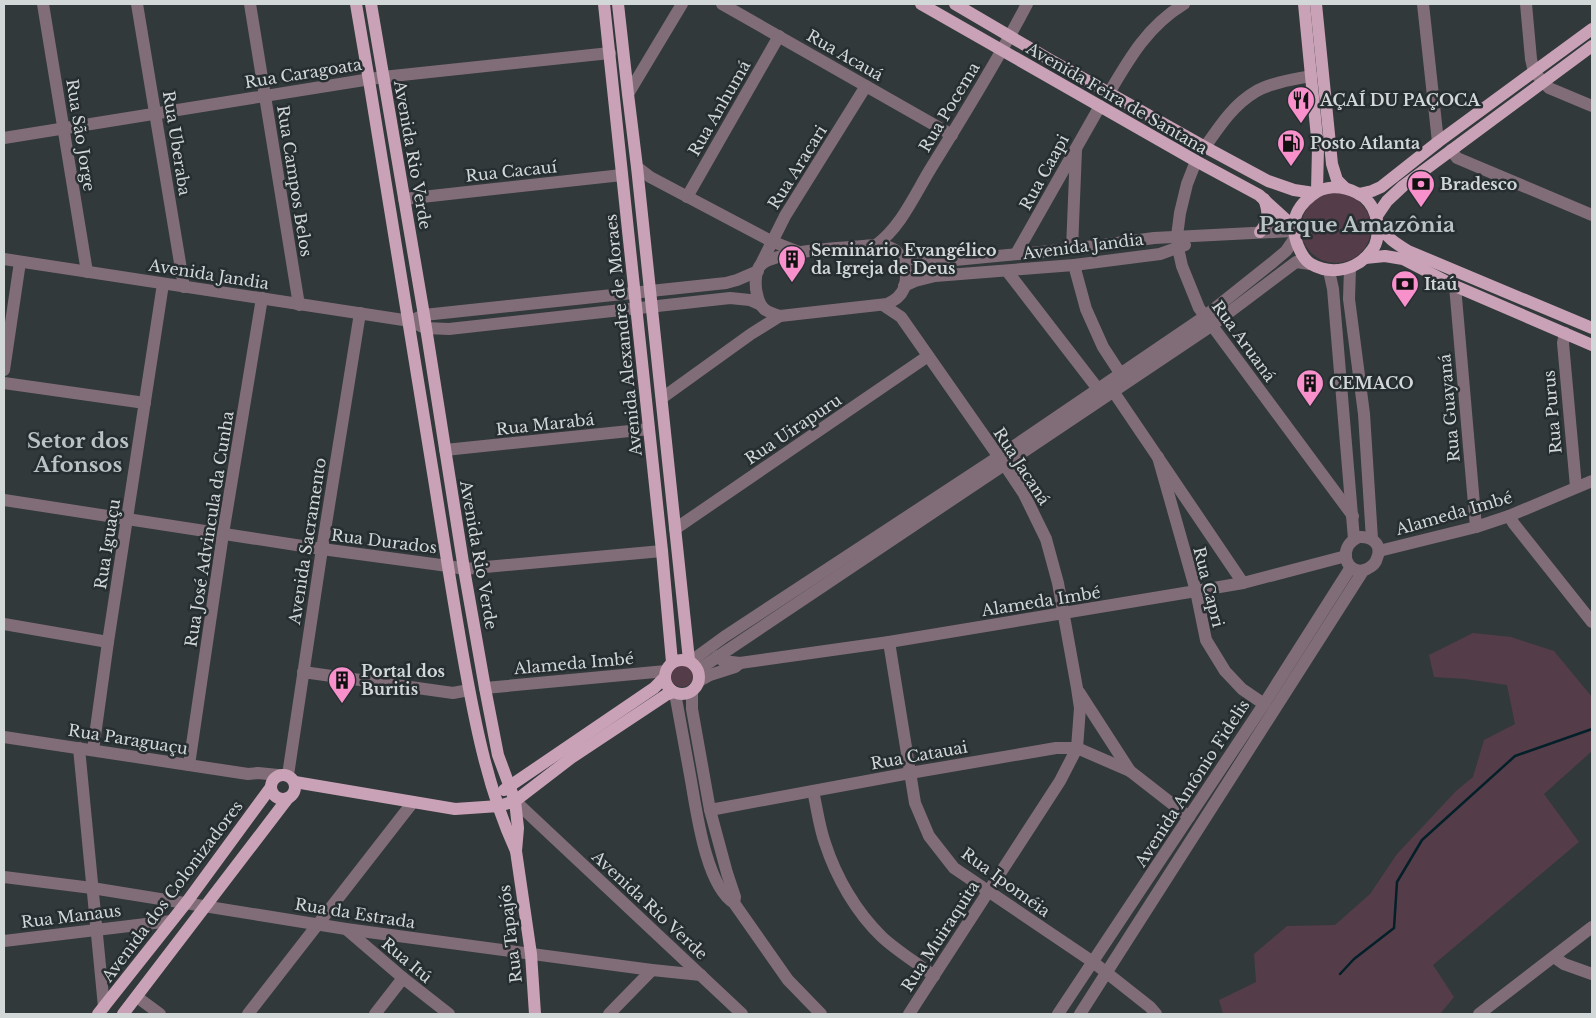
<svg xmlns="http://www.w3.org/2000/svg" width="1596" height="1018" font-family="'Libre Baskerville',serif">
	<style>
		.green { fill: #553c49 }
		.lines { fill: none; stroke-linecap: round; stroke-linejoin: round }
		.stream { stroke: #032029; stroke-width: 2.5 }
		.minor { stroke: #816d77; stroke-width: 12 }
		.major { stroke: #caa2b7; stroke-width: 12 }
		.labels { text-anchor: middle; dominant-baseline: central; stroke-width: 5; stroke-linejoin: round; paint-order: stroke }
		.street-label { font-size: 16px; fill: #d2d7d8; stroke: #272e31 }
		.poi-label { font-size: 16px; font-weight: bold; fill: #d2d7d8; stroke: #272e31; text-anchor: start }
		.district-label { font-size: 21px; font-weight: bold; fill: #b9c2c5; stroke: #272e31 }
	</style>
	<rect width="100%" height="100%" fill="#31393b"/>
	<g class="green">
		<circle cx="1336" cy="228" r="35"/>
		<polygon points="1473,633 1511,637 1554,651 1592,697 1592,751 1544,794 1579,842 1433,965 1454,997 1440,1014 1223,1014 1219,1000 1256,982 1254,954 1287,926 1335,925 1370,894 1397,854 1456,791 1473,777 1484,740 1515,724 1507,685 1465,679 1434,677 1429,655"/>
		<circle cx="682" cy="676" r="11"/>
	</g>
	<g class="lines">
		<polyline class="stream" points="1340,974 1354,959 1394,928 1397,882 1422,840 1515,756 1592,729"/>
		<g class="minor">
			<polyline points="43,4 87,272"/>
			<polyline points="137,4 184,287"/>
			<polyline points="250,4 299,305"/>
			<polyline points="722,4 952,135"/>
			<polyline points="1423,4 1438,142"/>
			<polyline points="1526,4 1531,59 1534,72 1549,88 1592,106"/>
			<path d="M1109,93C1130,57 1148,26 1184,4"/>
			<polyline points="628,94 682,4"/>
			<polyline points="4,138 383,77 610,53"/>
			<path d="M1205,147C1219,127 1233,105 1255,92C1269,83 1295,79 1312,76"/>
			<polyline points="1451,150 1457,158 1592,215"/>
			<polyline points="1196,161 1187,184 1180,213 1177,236 1178,248 1182,266 1199,308 1353,516"/>
			<polyline points="637,167 650,177 771,241 799,252"/>
			<polyline points="687,197 779,36"/>
			<polyline points="404,199 622,175"/>
			<path d="M876,245C883,245 889,246 895,250C908,260 910,286 898,297C895,300 891,302 887,304L780,316C766,312 760,309 757,294C755,287 755,274 759,267C771,250 853,247 876,245Z"/>
			<path d="M876,245C901,227 915,194 931,168C964,115 998,60 1027,4"/>
			<polyline points="1072,249 1076,150"/>
			<polyline points="1016,254 1100,106"/>
			<polyline points="901,257 924,261 934,262 1072,249 1154,238 1293,231"/>
			<polyline points="4,259 410,321 425,328 449,329 730,298 750,300 759,304"/>
			<polyline points="1074,265 1086,309 1103,347 1120,373"/>
			<polyline points="760,266 785,216 866,86"/>
			<polyline points="1350,268 1349,299 1364,414 1372,539"/>
			<polyline points="1007,271 1098,389"/>
			<polyline points="1329,271 1333,289 1354,539"/>
			<polyline points="904,286 915,281 935,276 1074,265 1160,254 1185,245"/>
			<polyline points="1455,286 1476,527"/>
			<polyline points="883,305 901,317 1008,470 1024,494 1046,539 1058,583 1077,688 1080,708 1077,748 1060,781 909,1014"/>
			<polyline points="415,319 424,315 726,283 737,280 758,271"/>
			<polyline points="1565,333 1563,343 1576,487"/>
			<polyline points="4,370 20,262"/>
			<polyline points="4,383 145,403"/>
			<polyline points="1113,391 1243,583"/>
			<polyline points="662,398 751,334 780,316"/>
			<polyline points="445,450 649,429"/>
			<polyline points="1158,457 1196,591 1206,640 1225,671 1242,689 1264,704"/>
			<polyline points="4,500 322,549 448,566 464,569 662,551"/>
			<polyline points="1509,516 1514,524 1592,622"/>
			<polyline points="675,529 928,356"/>
			<path d="M1359,537C1371,536 1383,544 1377,558C1376,563 1371,567 1367,569C1347,578 1335,547 1359,537Z"/>
			<polyline points="1379,551 1476,527 1509,516 1592,481"/>
			<polyline points="4,624 108,642"/>
			<polyline points="889,642 915,803 929,836 954,868 1093,962 1150,1007 1156,1014"/>
			<polyline points="718,656 723,661 740,663 889,642 1196,591 1243,583 1346,556"/>
			<polyline points="691,661 724,637 998,457 1204,317 1273,262 1286,251 1295,238"/>
			<polyline points="698,670 1211,326 1296,262 1310,264"/>
			<polyline points="303,672 453,693 469,690"/>
			<polyline points="699,681 710,675 735,667 740,663"/>
			<polyline points="485,688 666,671"/>
			<polyline points="692,691 692,709 710,810 727,873 735,897 734,903"/>
			<polyline points="1079,692 1130,771 1189,817"/>
			<path d="M675,693C680,720 685,748 690,775C696,807 705,885 734,903L788,980L821,1014"/>
			<polyline points="4,737 248,774 258,773 278,775"/>
			<polyline points="79,748 104,1007"/>
			<polyline points="93,750 108,642 163,284"/>
			<polyline points="189,765 223,534 262,298"/>
			<polyline points="288,775 322,549 360,313"/>
			<path d="M813,791C817,808 819,826 825,843C836,877 856,912 882,937C897,951 917,963 934,976"/>
			<polyline points="515,801 742,1014"/>
			<polyline points="710,810 910,773 1056,748 1077,748 1130,771"/>
			<polyline points="4,877 92,888 346,929 652,970 701,975"/>
			<polyline points="346,929 403,978 449,1014"/>
			<polyline points="4,941 171,921"/>
			<polyline points="1554,957 1564,964 1592,974"/>
			<polyline points="137,997 160,1014"/>
			<polyline points="248,1014 413,802"/>
			<polyline points="375,1014 403,978"/>
			<polyline points="609,1014 652,970"/>
			<polyline points="1058,1014 1264,704 1351,567"/>
			<polyline points="1080,1014 1363,571"/>
			<polyline points="1479,1014 1592,927"/>
		</g>
		<g class="major">
			<path d="M356,4C383,162 409,320 434,479C443,536 452,593 462,650C474,718 487,788 516,851"/>
			<polyline points="371,4 424,315 464,569 485,688 498,755 515,801 518,828 516,851 531,954 535,1014"/>
			<polyline points="604,4 662,551 672,662"/>
			<polyline points="618,4 628,94 637,167 689,660"/>
			<polyline points="921,4 1196,161 1259,195 1293,226"/>
			<polyline points="955,4 1052,61 1205,147 1268,181 1294,190 1314,193"/>
			<polyline points="1304,4 1318,148 1317,191"/>
			<polyline points="1316,4 1332,164 1337,180 1345,188"/>
			<polyline points="1359,194 1372,191 1381,187 1438,142 1592,29"/>
			<polyline points="1376,217 1387,201 1403,186 1592,46"/>
			<path d="M1378,225C1378,233 1378,243 1372,250C1358,270 1332,276 1311,264C1304,260 1301,253 1298,246C1290,226 1293,210 1311,196C1324,185 1341,185 1357,193C1366,197 1373,206 1376,216C1377,219 1377,223 1379,226C1387,238 1397,244 1408,251L1592,328"/>
			<path d="M1260,232C1269,221 1269,212 1264,199"/>
			<polyline points="1365,258 1385,256 1403,259 1455,286 1592,345"/>
			<circle cx="682" cy="677" r="17"/>
			<circle cx="283" cy="787" r="12"/>
			<polyline points="295,782 455,809 499,806 515,801 571,758 666,695 673,692"/>
			<polyline points="504,790 654,688 665,677"/>
			<polyline points="98,1014 186,903 271,787"/>
			<polyline points="123,1014 288,798"/>
		</g>
	</g>
	<defs>
		<g id="restaurant-pin" transform="scale(1.4375)"><path d="M0 17L-7.5 6A9.5 9.5 0 1 1 7.5 6Z" fill="#f890cb" stroke="#272e31"/><path d="M-5-6h1v4h1v-4h1v4h1v-4h1v5L-1.5 .5V6h-2V.5L-5-1ZM5-6V6H3V1.5H1.5Q1.5-4 5-6Z" fill="#111"/></g>
		<g id="fuel-pin" transform="scale(1.4375)"><path d="M0 17L-7.5 6A9.5 9.5 0 1 1 7.5 6Z" fill="#f890cb" stroke="#272e31"/><path d="M-5.5-6h7V0h2V4h1.3V-2.5L3-4.5l.8-.8L6-3V5H2.5V1h-1V6h-7ZM-4.2-4.7v3.2H.2V-4.7Z" fill="#111"/></g>
		<g id="bank-pin" transform="scale(1.4375)"><path d="M0 17L-7.5 6A9.5 9.5 0 1 1 7.5 6Z" fill="#f890cb" stroke="#272e31"/><path d="M-6-4H6V4H-6ZM0-2.3a2.3 2.3 0 1 0 0 4.6a2.3 2.3 0 1 0 0-4.6Z" fill="#111"/></g>
		<g id="building-pin" transform="scale(1.4375)"><path d="M0 17L-7.5 6A9.5 9.5 0 1 1 7.5 6Z" fill="#f890cb" stroke="#272e31"/><path d="M-4-6H4V6H1V3H-1V6H-4ZM-2.5-4.3h1.7v1.8h-1.7ZM.8-4.3h1.7v1.8H.8ZM-2.5-1h1.7V.8h-1.7ZM.8-1h1.7V.8H.8Z" fill="#111"/></g>
	</defs>
	<g fill-rule="evenodd">
		<use href="#restaurant-pin" x="1301" y="100"/>
		<use href="#fuel-pin" x="1291" y="143"/>
		<use href="#bank-pin" x="1421" y="184"/>
		<use href="#building-pin" x="792" y="259"/>
		<use href="#bank-pin" x="1405" y="284"/>
		<use href="#building-pin" x="1310" y="383"/>
		<use href="#building-pin" x="342" y="680"/>
	</g>
	<g class="labels">
		<g class="street-label">
			<text transform="translate(845 55) rotate(30)">Rua Acauá</text>
			<text transform="translate(303 73) rotate(-9)">Rua Caragoata</text>
			<text transform="translate(1117 98) rotate(30)">Avenida Feira de Santana</text>
			<text transform="translate(949 107) rotate(-59)">Rua Pocema</text>
			<text transform="translate(719 108) rotate(-60)">Rua Anhumá</text>
			<text transform="translate(81 135) rotate(81)">Rua São Jorge</text>
			<text transform="translate(177 143) rotate(81)">Rua Uberaba</text>
			<text transform="translate(413 155) rotate(80)">Avenida Rio Verde</text>
			<text transform="translate(797 167) rotate(-58)">Rua Aracari</text>
			<text transform="translate(511 171) rotate(-6)">Rua Cacauí</text>
			<text transform="translate(1044 172) rotate(-61)">Rua Caapi</text>
			<text transform="translate(295 181) rotate(81)">Rua Campos Belos</text>
			<text transform="translate(1083 246) rotate(-7)">Avenida Jandia</text>
			<text transform="translate(209 274) rotate(9)">Avenida Jandia</text>
			<text transform="translate(623 335) rotate(-96)">Avenida Alexandre de Moraes</text>
			<text transform="translate(1244 341) rotate(54)">Rua Aruaná</text>
			<text transform="translate(1449 408) rotate(-95)">Rua Guayaná</text>
			<text transform="translate(1552 412) rotate(-95)">Rua Purus</text>
			<text transform="translate(545 424) rotate(-6)">Rua Marabá</text>
			<text transform="translate(793 429) rotate(-34)">Rua Uirapuru</text>
			<text transform="translate(1022 466) rotate(57)">Rua Jacaná</text>
			<text transform="translate(1454 513) rotate(-16)">Alameda Imbé</text>
			<text transform="translate(209 529) rotate(-81)">Rua José Advincula da Cunha</text>
			<text transform="translate(307 541) rotate(-81)">Avenida Sacramento</text>
			<text transform="translate(384 541) rotate(7)">Rua Durados</text>
			<text transform="translate(107 544) rotate(-81)">Rua Iguaçu</text>
			<text transform="translate(479 555) rotate(80)">Avenida Rio Verde</text>
			<text transform="translate(1209 587) rotate(76)">Rua Capri</text>
			<text transform="translate(1041 601) rotate(-9)">Alameda Imbé</text>
			<text transform="translate(574 663) rotate(-5)">Alameda Imbé</text>
			<text transform="translate(128 739) rotate(9)">Rua Paraguaçu</text>
			<text transform="translate(919 755) rotate(-10)">Rua Catauai</text>
			<text transform="translate(1192 783) rotate(-57)">Avenida Antônio Fidelis</text>
			<text transform="translate(1006 882) rotate(36)">Rua Ipoméia</text>
			<text transform="translate(172 891) rotate(-53)">Avenida dos Colonizadores</text>
			<text transform="translate(650 905) rotate(43)">Avenida Rio Verde</text>
			<text transform="translate(355 913) rotate(9)">Rua da Estrada</text>
			<text transform="translate(71 916) rotate(-7)">Rua Manaus</text>
			<text transform="translate(510 934) rotate(-97)">Rua Tapajós</text>
			<text transform="translate(940 936) rotate(-57)">Rua Muiraquita</text>
			<text transform="translate(407 960) rotate(40)">Rua Itú</text>
		</g>
		<g class="poi-label">
			<text x="1320" y="100">AÇAÍ DU PAÇOCA</text>
			<text x="1310" y="143">Posto Atlanta</text>
			<text x="1440" y="184">Bradesco</text>
			<text x="811" y="250">Seminário Evangélico<tspan x="811" dy="18">da Igreja de Deus</tspan></text>
			<text x="1424" y="284">Itaú</text>
			<text x="1329" y="383">CEMACO</text>
			<text x="361" y="671">Portal dos<tspan x="361" dy="18">Buritis</tspan></text>
		</g>
		<g class="district-label">
			<text x="1357" y="225">Parque Amazônia</text>
			<text x="78" y="441">Setor dos<tspan x="78" dy="24">Afonsos</tspan></text>
		</g>
	</g>
	<rect width="1596" height="1018" fill="none" stroke="#d2d7d8" stroke-width="10"/>
</svg>
